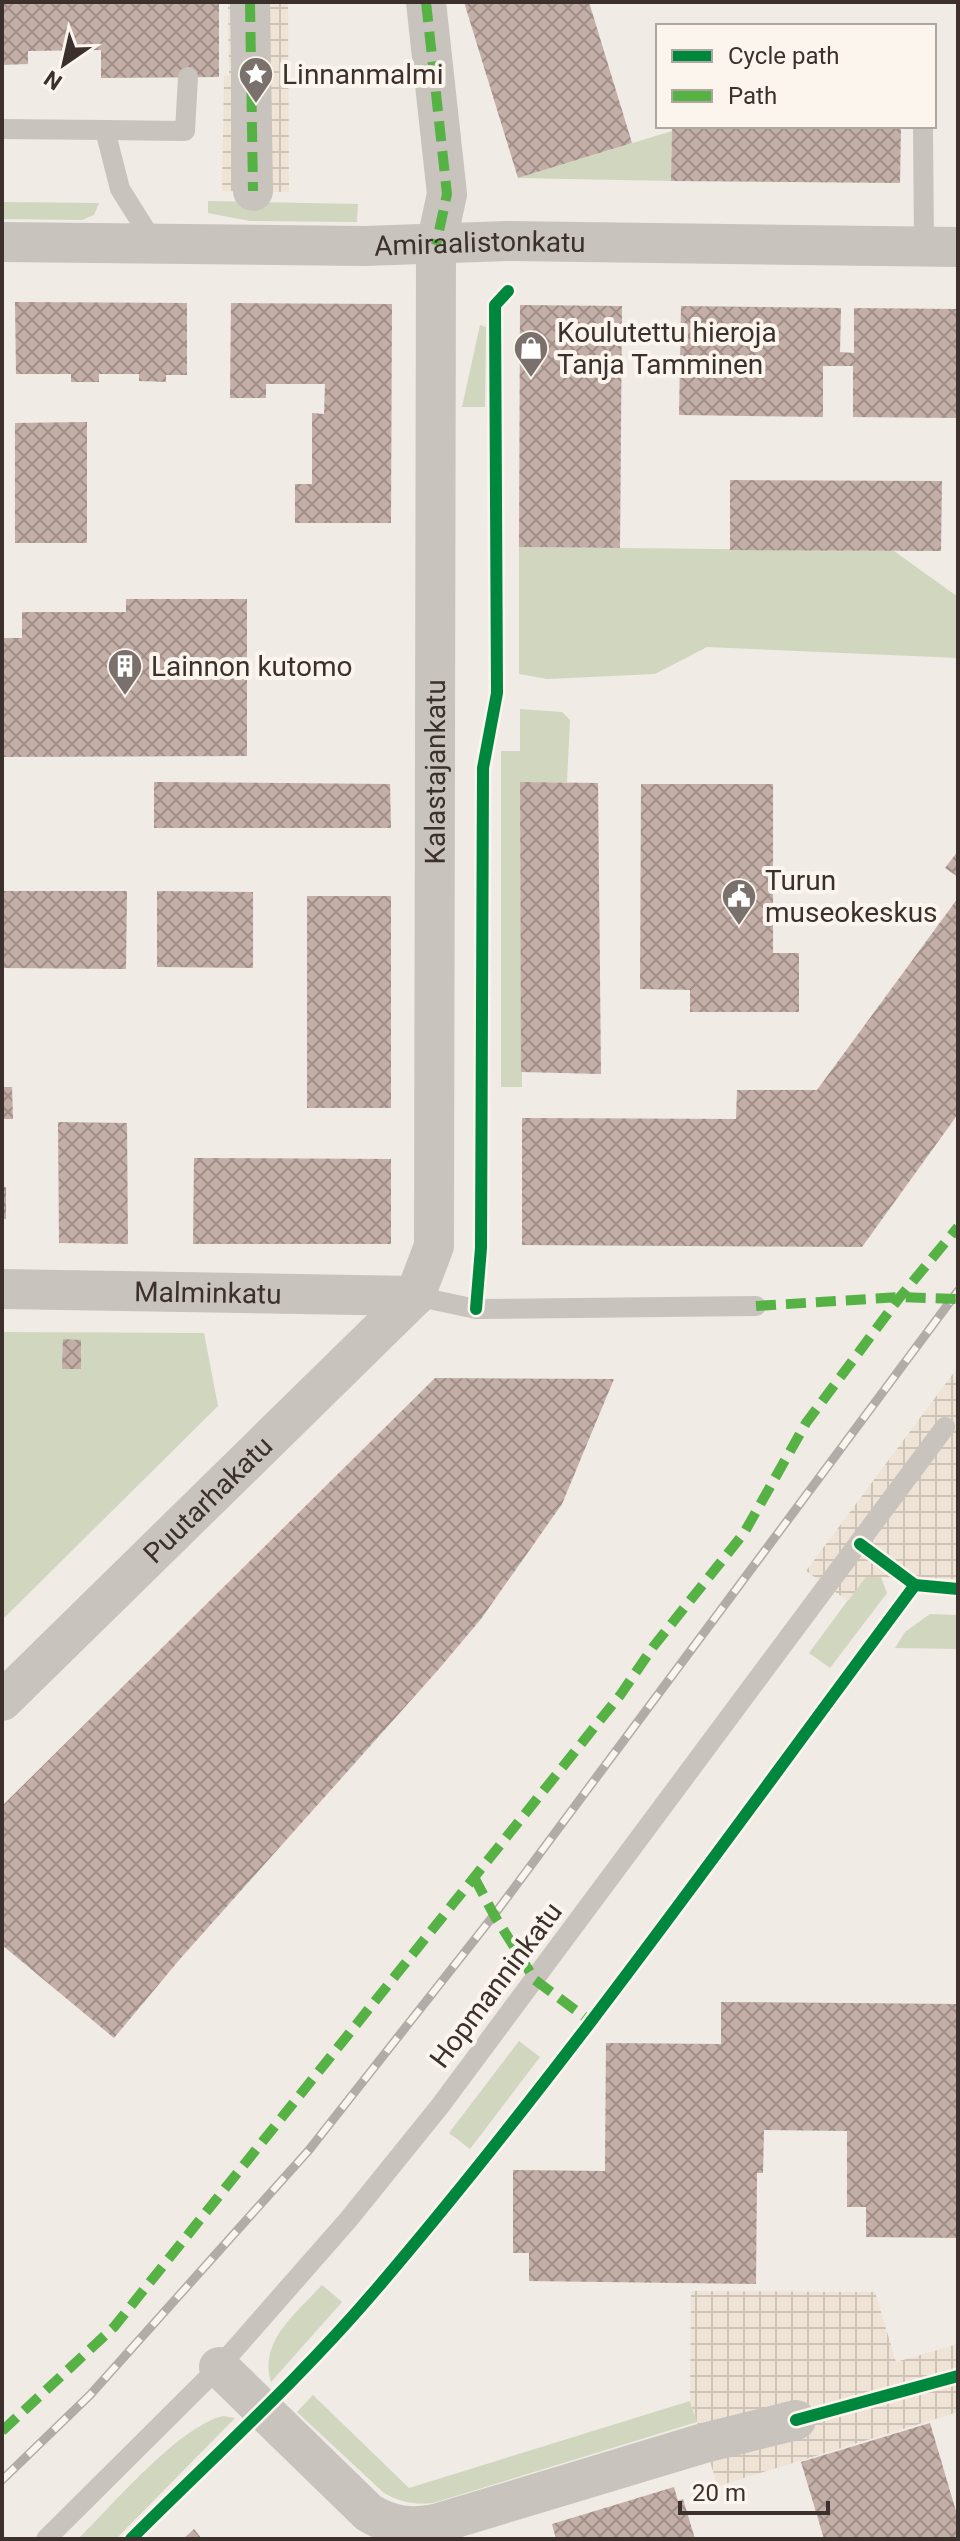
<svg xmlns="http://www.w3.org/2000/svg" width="960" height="2541" font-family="Roboto,sans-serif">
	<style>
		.green { fill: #d1d6bf }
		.plaza { fill: url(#plaza-grid) }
		.building { fill: url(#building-cross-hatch) }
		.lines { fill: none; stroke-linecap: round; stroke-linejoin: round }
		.lane { stroke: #c9c3be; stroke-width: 20 }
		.street { stroke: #c9c3be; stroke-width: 40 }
		.rail-casing { stroke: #b1aca8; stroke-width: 9 }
		.rail { stroke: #fbf5ee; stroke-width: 6; stroke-dasharray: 18; stroke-linecap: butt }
		.quiet { stroke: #57b246; stroke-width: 10; stroke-dasharray: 20 10; stroke-linecap: butt }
		.cycleway-casing { stroke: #fbf5ee; stroke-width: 17 }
		.cycleway { stroke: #00873e; stroke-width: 12 }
		.labels { text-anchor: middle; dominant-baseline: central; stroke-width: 8; stroke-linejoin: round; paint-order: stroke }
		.poi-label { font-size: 28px; fill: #3b302b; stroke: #fbf5ee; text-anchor: start }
		.street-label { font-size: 28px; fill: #3b302b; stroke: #fbf5ee }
	</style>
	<defs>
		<pattern id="plaza-grid" width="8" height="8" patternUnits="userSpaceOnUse" patternTransform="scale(2)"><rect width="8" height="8" fill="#eee3d5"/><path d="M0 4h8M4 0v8" fill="none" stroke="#cdc3b7"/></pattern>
		<pattern id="building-cross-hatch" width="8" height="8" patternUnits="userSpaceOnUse" patternTransform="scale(2)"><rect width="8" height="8" fill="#c3afa7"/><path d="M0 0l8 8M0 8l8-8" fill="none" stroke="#a08f88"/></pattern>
	</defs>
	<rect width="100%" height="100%" fill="#f0ebe5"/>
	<g class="green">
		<polygon points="672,131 671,181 518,178"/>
		<polygon points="208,201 358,204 357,222 250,221 208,213"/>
		<polygon points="2,202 99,203 94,215 82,220 2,219"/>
		<polygon points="480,325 486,327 485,407 462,407"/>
		<polygon points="519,547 894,551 958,597 958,658 707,647 655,674 547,679 519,674"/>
		<polygon points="520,709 562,712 570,720 567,782 520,783 522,1087 501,1087 501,751 520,751"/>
		<polygon points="2,1332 204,1333 218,1406 2,1620"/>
		<polygon points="865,1577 881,1577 887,1593 830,1668 809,1653"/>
		<polygon points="930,1614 958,1615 958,1649 895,1648 905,1632"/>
		<polygon points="519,2041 540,2057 470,2149 449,2133"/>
		<path d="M322,2285L342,2302L271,2382C258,2341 298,2312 322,2285Z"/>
		<path d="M313,2395L409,2488L690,2401L697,2422L433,2503C414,2505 400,2502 384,2493L297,2412Z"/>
		<path d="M223,2416L235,2418L116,2539H78C113,2505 178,2427 223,2416Z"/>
	</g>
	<g class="plaza">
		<polygon points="228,2 288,2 289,192 222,191 224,76 229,76"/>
		<polygon points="958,1367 958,1579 866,1577 848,1601 806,1571"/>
		<polygon points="691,2291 875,2292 896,2362 958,2344 958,2412 718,2486 690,2401"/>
	</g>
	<g class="building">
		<polygon points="2,2 219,2 219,77 101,78 101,50 28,51 28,64 2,65"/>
		<polygon points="464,2 589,2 632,143 518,178"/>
		<polygon points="672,126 901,126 900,183 671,181"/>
		<polygon points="15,302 187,303 187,375 166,375 166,382 139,381 139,374 99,374 99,382 71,382 71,374 16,374"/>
		<polygon points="231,303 392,304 391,523 295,523 295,484 312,484 312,413 324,414 325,384 266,384 266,398 230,398"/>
		<polygon points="520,305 622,306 620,548 519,547"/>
		<polygon points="681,306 841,308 840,352 854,353 854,308 958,309 958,418 853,417 853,366 823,366 823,417 679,415"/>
		<polygon points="87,422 87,543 15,543 15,423"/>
		<polygon points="730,480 942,481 941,551 730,550"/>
		<polygon points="126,599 247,599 247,756 2,757 2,638 22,638 22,612 126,612"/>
		<polygon points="154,782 390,784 391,828 154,828"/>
		<polygon points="520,782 598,783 601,1074 521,1072"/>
		<polygon points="641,784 773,784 773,953 799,953 799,1012 690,1012 690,990 640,989"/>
		<polygon points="958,851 958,877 945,868"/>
		<polygon points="2,891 127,891 126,969 2,968"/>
		<polygon points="157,891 253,892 253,968 157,967"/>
		<rect x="307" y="896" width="84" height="212"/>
		<polygon points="958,898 958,1114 862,1247 522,1245 522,1118 736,1119 737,1090 817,1090"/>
		<polygon points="2,1087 12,1087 13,1119 2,1119"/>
		<polygon points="58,1122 127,1123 128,1244 59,1243"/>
		<polygon points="194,1158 391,1159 391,1244 193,1244"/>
		<rect x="2" y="1187" width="4" height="32"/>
		<polygon points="63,1339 81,1340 81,1369 62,1369"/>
		<polygon points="435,1378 614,1379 562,1504 481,1619 438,1670 180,1959 114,2038 2,1945 2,1806"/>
		<polygon points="721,2002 958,2004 958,2238 866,2237 866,2207 847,2207 847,2131 764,2130 763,2173 757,2173 756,2284 529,2281 529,2253 513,2253 513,2170 605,2171 606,2043 721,2044"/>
		<polygon points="930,2423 958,2518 958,2539 824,2539 801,2462"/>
		<polygon points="674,2487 678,2501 683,2499 695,2539 556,2539 552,2524"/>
		<polygon points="194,2529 202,2539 183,2539"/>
	</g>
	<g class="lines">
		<g class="lane">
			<polyline points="923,126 924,247"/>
			<polyline points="2,129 105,130 120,189 154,243"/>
			<polyline points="105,130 185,131 188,77"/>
			<polyline points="415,1296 476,1309 756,1306"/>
			<polyline points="46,2539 219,2367 348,2220 440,2106 945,1427"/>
		</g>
		<g class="street">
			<polyline points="250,2 253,191"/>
			<path id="s1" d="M2,242L364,246L508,241L958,247"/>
			<path id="s2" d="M2,1289L415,1296"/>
			<path id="s3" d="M2,1701L415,1296L434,1246L436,245L447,194L426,2"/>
			<path d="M219,2367L369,2513C393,2527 412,2529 439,2523L704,2443L796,2420"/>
		</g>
		<g class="rail-casing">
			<polyline id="rail" points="2,2480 90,2395 309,2150 494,1915 958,1291"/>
		</g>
		<use href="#rail" class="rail"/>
		<g class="quiet">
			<polyline points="250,2 253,191"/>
			<polyline points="426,2 447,194 436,245"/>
			<polyline points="756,1306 900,1297 958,1299"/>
			<polyline points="474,1877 494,1915 535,1980 590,2021"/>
			<polyline points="2,2431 114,2327 621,1694 653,1647 744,1533 806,1423 900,1297 958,1227"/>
		</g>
		<g class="cycleway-casing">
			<g id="cycleway">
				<polyline points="476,1309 481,1248 483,768 497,693 495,305 508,291"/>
				<polyline points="860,1544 915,1585 958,1589"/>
				<polyline points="796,2420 958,2376"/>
				<path d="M131,2539C214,2456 303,2376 379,2286C569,2063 739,1821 915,1585"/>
			</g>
		</g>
		<use href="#cycleway" class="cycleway"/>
	</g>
	<defs>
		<g id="sight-pin" transform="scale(1.8)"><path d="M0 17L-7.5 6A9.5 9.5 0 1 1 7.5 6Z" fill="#7a716c" stroke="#fbf5ee"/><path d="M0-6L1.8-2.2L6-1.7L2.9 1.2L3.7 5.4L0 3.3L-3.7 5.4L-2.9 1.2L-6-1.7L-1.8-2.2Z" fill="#fff"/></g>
		<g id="shop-pin" transform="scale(1.8)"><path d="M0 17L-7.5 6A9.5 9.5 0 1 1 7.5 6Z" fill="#7a716c" stroke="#fbf5ee"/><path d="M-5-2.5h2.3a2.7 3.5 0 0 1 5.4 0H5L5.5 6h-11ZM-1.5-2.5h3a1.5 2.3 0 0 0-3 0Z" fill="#fff"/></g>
		<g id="building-pin" transform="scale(1.8)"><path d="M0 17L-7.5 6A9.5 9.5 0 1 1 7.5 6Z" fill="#7a716c" stroke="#fbf5ee"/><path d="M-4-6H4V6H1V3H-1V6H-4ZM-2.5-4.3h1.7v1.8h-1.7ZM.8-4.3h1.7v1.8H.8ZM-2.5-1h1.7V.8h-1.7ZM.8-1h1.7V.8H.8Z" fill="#fff"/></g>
		<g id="civic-pin" transform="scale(1.8)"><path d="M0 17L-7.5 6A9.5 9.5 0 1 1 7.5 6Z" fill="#7a716c" stroke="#fbf5ee"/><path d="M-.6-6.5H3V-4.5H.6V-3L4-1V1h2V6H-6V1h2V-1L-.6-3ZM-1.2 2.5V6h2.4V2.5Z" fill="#fff"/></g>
	</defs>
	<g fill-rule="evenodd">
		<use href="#sight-pin" x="256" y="74"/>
		<use href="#shop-pin" x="531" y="348"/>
		<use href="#building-pin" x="125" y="666"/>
		<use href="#civic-pin" x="739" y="896"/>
	</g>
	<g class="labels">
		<g class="poi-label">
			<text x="282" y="74">Linnanmalmi</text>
			<text x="557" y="332">Koulutettu hieroja<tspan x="557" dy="32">Tanja Tamminen</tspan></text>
			<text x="151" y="666">Lainnon kutomo</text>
			<text x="765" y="880">Turun<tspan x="765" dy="32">museokeskus</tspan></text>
		</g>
		<g class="street-label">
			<text stroke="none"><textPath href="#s1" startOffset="478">Amiraalistonkatu</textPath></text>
			<text stroke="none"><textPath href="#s3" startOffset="1106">Kalastajankatu</textPath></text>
			<text stroke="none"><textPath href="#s2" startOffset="206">Malminkatu</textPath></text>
			<text stroke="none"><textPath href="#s3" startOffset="288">Puutarhakatu</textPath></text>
			<text transform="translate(496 1985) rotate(-53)">Hopmanninkatu</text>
		</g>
	</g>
	<rect width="960" height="2541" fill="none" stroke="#3b302b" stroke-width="8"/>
	<rect x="656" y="24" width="280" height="104" fill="#fbf5ee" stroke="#aea6a0" stroke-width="2"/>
	<rect x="672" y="50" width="40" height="12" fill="#00873e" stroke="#aea6a0" stroke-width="2"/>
	<text x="728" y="64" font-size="24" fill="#3b302b">Cycle path</text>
	<rect x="672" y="90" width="40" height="12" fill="#57b246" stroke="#aea6a0" stroke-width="2"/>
	<text x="728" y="104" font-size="24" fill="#3b302b">Path</text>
	<g transform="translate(64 64) rotate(214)" stroke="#fbf5ee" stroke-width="6" paint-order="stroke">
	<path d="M0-6L14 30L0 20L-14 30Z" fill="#3b302b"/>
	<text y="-12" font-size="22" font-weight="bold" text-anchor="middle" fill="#3b302b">N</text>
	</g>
	<path d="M680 2501v12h148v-12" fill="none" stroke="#3b302b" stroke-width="4"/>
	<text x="692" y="2501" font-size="24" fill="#3b302b" stroke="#fbf5ee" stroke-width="6" paint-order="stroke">20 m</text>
</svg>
